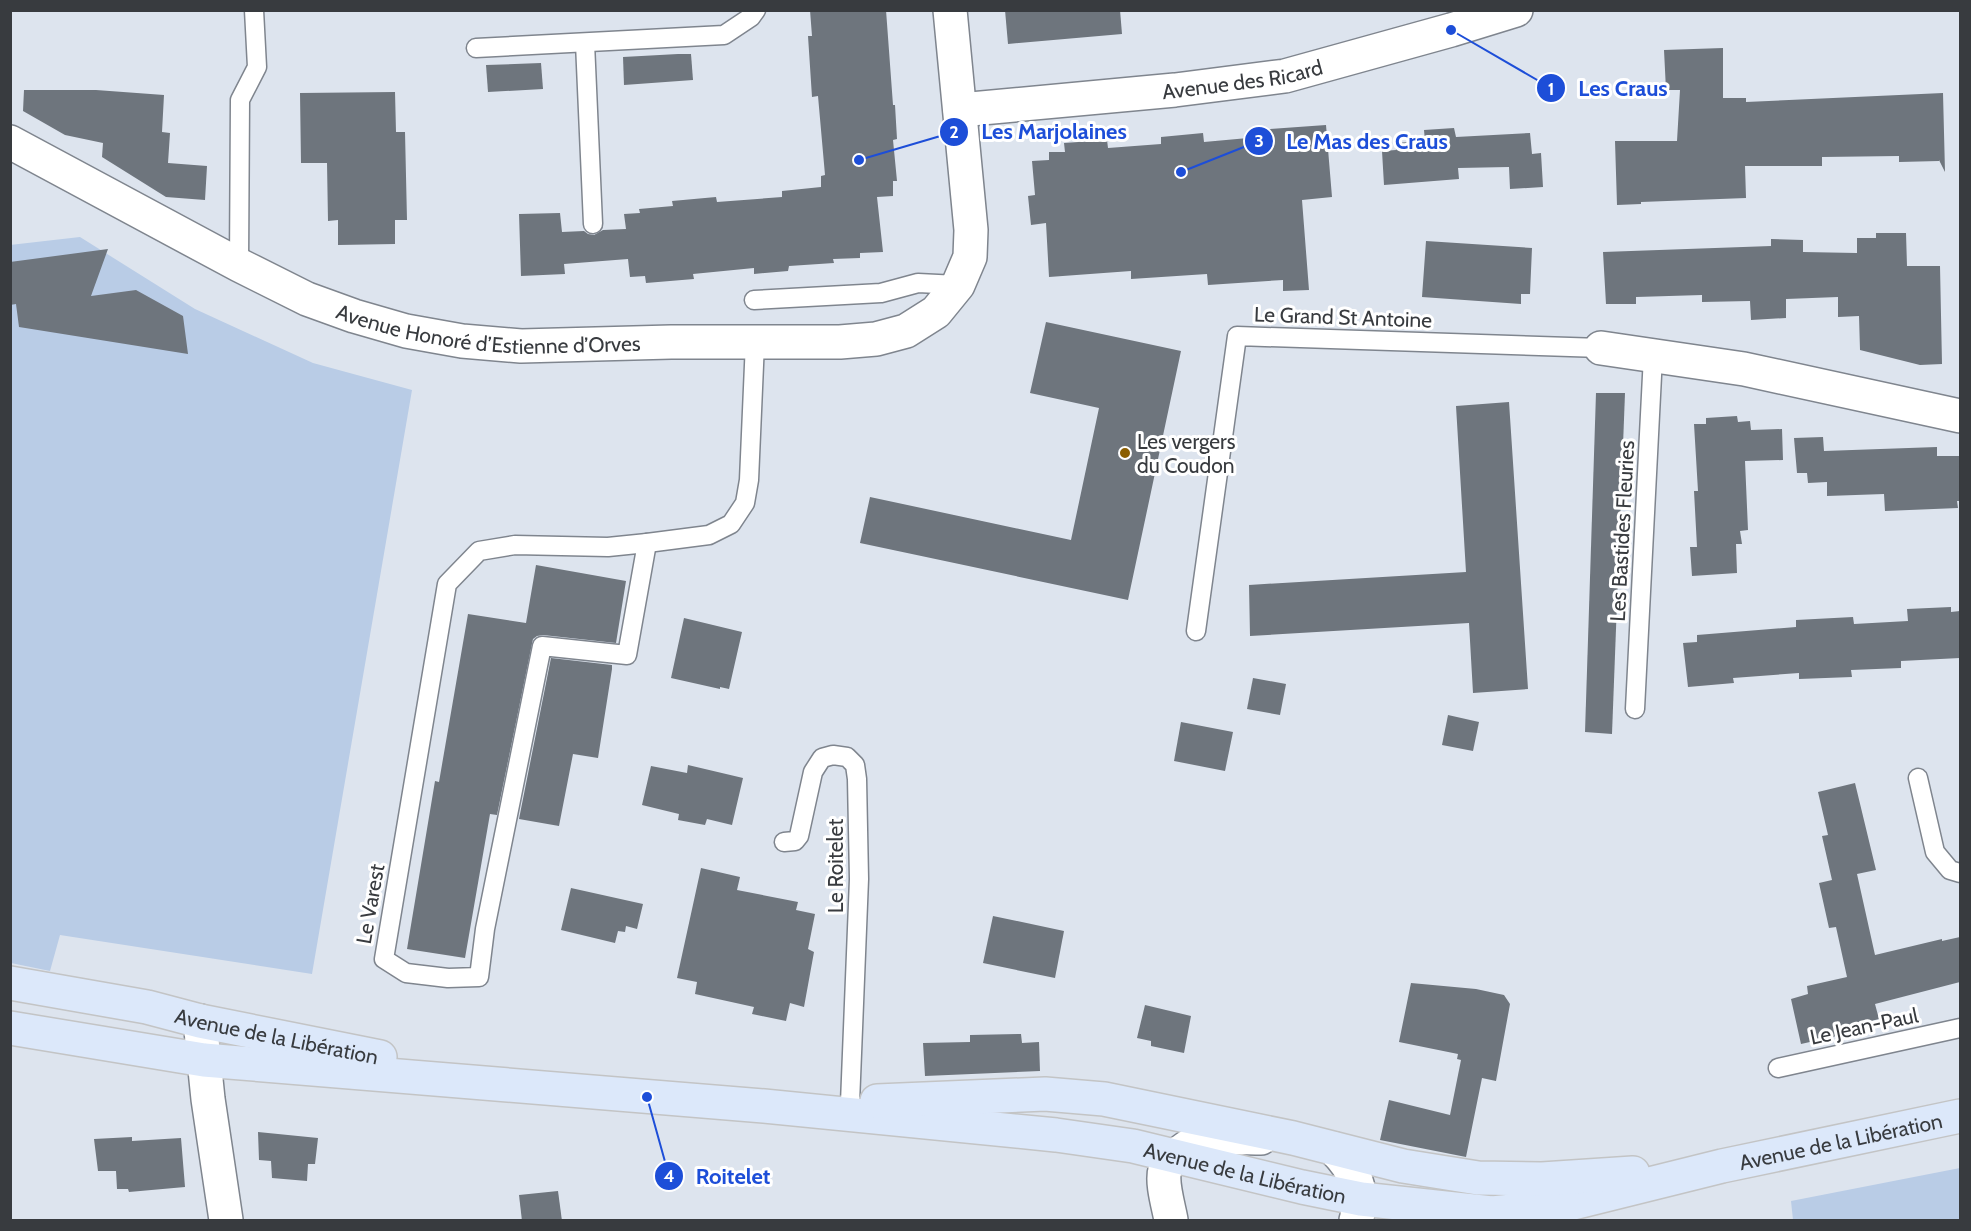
<svg xmlns="http://www.w3.org/2000/svg" width="1971" height="1231" font-family="Cabin,sans-serif">
	<style>
		.green { fill: #b9cce6 }
		.building { fill: #6e757d }
		.lines { fill: none; stroke-linecap: round; stroke-linejoin: round }
		.lane-casing { stroke: #7f858e; stroke-width: 21 }
		.street-casing { stroke: #7f858e; stroke-width: 36 }
		.primary-casing { stroke: #c3c4c5; stroke-width: 36 }
		.lane { stroke: #fff; stroke-width: 18 }
		.street { stroke: #fff; stroke-width: 33 }
		.primary { stroke: #dce8fa; stroke-width: 33 }
		.poi-dot { fill: #8b5e01; stroke: #fff; stroke-width: 2 }
		.labels { text-anchor: middle; dominant-baseline: central; stroke-width: 6; stroke-linejoin: round; paint-order: stroke }
		.street-label { font-size: 21px; fill: #383b3f; stroke: #fff }
		.poi-label { font-size: 21px; fill: #383b3f; stroke: #fff; text-anchor: start }
		.leader { fill: none; stroke: #1d4ed8; stroke-width: 2 }
		.callout-dot { fill: #1d4ed8; stroke: #fff; stroke-width: 2 }
		.mark-label { font-size: 18px; text-anchor: middle; font-weight: bold; fill: #fff }
		.callout-label { font-size: 22px; text-anchor: middle; font-weight: bold; fill: #1d4ed8; stroke: #fff; stroke-width: 6; stroke-linejoin: round; paint-order: stroke }
	</style>
	<rect width="100%" height="100%" fill="#dde4ee"/>
	<g class="green">
		<polygon points="80,237 195,309 313,363 412,390 312,974 60,935 50,971 11,963 10,245"/>
		<polygon points="1960,1168 1960,1220 1793,1220 1791,1201"/>
	</g>
	<g class="building">
		<polygon points="810,10 886,10 893,105 895,105 897,139 893,140 897,181 893,181 893,196 877,197 883,252 860,253 860,258 833,259 834,263 789,266 788,271 754,274 754,268 693,274 694,279 646,283 645,276 630,277 628,259 564,264 565,274 521,276 519,214 560,213 562,232 584,231 588,234 594,235 603,230 626,229 624,214 640,213 639,209 673,206 672,201 716,197 717,202 782,197 782,191 821,187 821,176 825,175 818,96 812,97 808,36 812,36"/>
		<polygon points="1005,10 1120,10 1122,34 1008,44"/>
		<polygon points="1723,48 1723,98 1746,98 1746,102 1943,93 1945,172 1939,160 1939,161 1899,162 1899,156 1822,157 1822,166 1745,166 1746,198 1641,202 1641,204 1617,205 1615,141 1677,141 1680,90 1666,90 1664,50"/>
		<polygon points="678,54 691,54 693,80 624,85 623,57"/>
		<polygon points="541,63 543,89 488,92 486,65"/>
		<polygon points="24,90 96,90 164,95 162,132 170,133 168,163 207,166 205,200 166,197 102,157 103,143 65,135 23,111"/>
		<polygon points="395,92 396,132 405,132 407,220 395,220 395,244 338,245 338,220 328,221 327,163 301,163 300,93"/>
		<polygon points="1326,125 1332,197 1302,200 1309,290 1283,291 1283,280 1208,285 1207,274 1131,279 1131,271 1049,277 1046,223 1031,225 1028,196 1035,195 1032,161 1049,160 1049,152 1065,152 1064,143 1107,140 1108,148 1161,144 1161,137 1203,133 1204,142 1259,137 1258,130"/>
		<polygon points="1454,128 1456,137 1530,133 1532,154 1541,153 1543,187 1510,189 1509,167 1458,168 1459,179 1384,185 1382,151 1396,150 1395,143 1425,141 1424,130"/>
		<polygon points="1876,233 1906,233 1907,266 1940,266 1942,364 1920,365 1860,350 1859,316 1838,317 1838,297 1786,299 1786,318 1751,320 1750,301 1702,302 1702,295 1636,297 1636,304 1606,304 1603,252 1771,246 1771,239 1803,240 1803,252 1857,253 1857,238 1876,238"/>
		<polygon points="1426,241 1532,248 1530,294 1521,294 1521,304 1422,297"/>
		<polygon points="108,249 91,296 136,290 183,316 188,354 19,327 16,304 10,305 10,262"/>
		<polygon points="1046,322 1181,351 1128,600 860,543 870,497 1071,540 1099,408 1030,393"/>
		<polygon points="1596,393 1625,393 1612,734 1585,732"/>
		<polygon points="1509,402 1528,689 1473,693 1469,623 1250,636 1249,585 1466,572 1456,406"/>
		<polygon points="1737,416 1738,422 1750,421 1751,430 1782,429 1783,460 1745,461 1748,530 1740,531 1742,544 1736,544 1737,573 1692,576 1690,547 1697,547 1694,491 1698,491 1694,424 1706,424 1706,418"/>
		<polygon points="1823,437 1824,451 1937,447 1937,456 1960,456 1960,501 1957,501 1958,508 1885,511 1884,494 1827,496 1827,482 1808,483 1807,473 1797,473 1794,438"/>
		<polygon points="536,565 626,581 616,643 543,635 537,636 533,639 497,815 490,814 465,958 407,949 435,781 439,782 468,614 526,623"/>
		<polygon points="1951,607 1951,612 1960,611 1960,658 1901,661 1901,668 1851,670 1852,677 1799,679 1799,673 1733,678 1734,683 1688,687 1683,643 1697,642 1697,635 1796,627 1796,620 1853,617 1854,624 1908,621 1907,609"/>
		<polygon points="684,618 742,632 729,689 720,687 720,689 671,678"/>
		<polygon points="551,658 612,665 612,669 598,758 573,754 559,826 519,819"/>
		<polygon points="1253,678 1286,684 1280,715 1247,709"/>
		<polygon points="1448,715 1479,722 1473,751 1442,745"/>
		<polygon points="1181,722 1233,732 1225,771 1174,761"/>
		<polygon points="688,765 743,778 732,825 707,819 705,825 678,820 679,814 642,805 651,766 687,773"/>
		<polygon points="1855,783 1876,870 1857,874 1875,955 1942,939 1942,941 1960,937 1960,982 1875,1004 1879,1019 1840,1029 1841,1035 1801,1044 1791,999 1808,994 1807,986 1847,977 1836,927 1829,928 1819,883 1832,880 1822,836 1828,835 1818,792"/>
		<polygon points="701,868 740,877 737,890 798,902 796,910 815,914 808,949 814,952 804,1007 790,1003 786,1021 752,1014 754,1007 695,994 697,982 677,978"/>
		<polygon points="571,888 643,904 637,929 626,926 625,932 618,931 615,943 561,930"/>
		<polygon points="993,916 1064,931 1055,978 983,963"/>
		<polygon points="1411,983 1476,989 1504,995 1510,1004 1496,1081 1482,1078 1466,1157 1380,1140 1389,1100 1450,1115 1461,1060 1457,1059 1458,1054 1399,1042"/>
		<polygon points="1145,1005 1191,1016 1184,1053 1151,1046 1151,1041 1137,1038"/>
		<polygon points="1021,1034 1022,1043 1039,1042 1040,1071 925,1076 923,1043 970,1042 970,1035"/>
		<polygon points="258,1132 318,1138 315,1164 308,1164 307,1181 272,1178 271,1161 259,1160"/>
		<polygon points="132,1137 132,1141 181,1138 185,1187 129,1192 128,1189 117,1189 116,1171 98,1171 94,1139"/>
		<polygon points="558,1191 562,1221 522,1221 519,1195"/>
	</g>
	<g class="lines">
		<g class="lane-casing">
			<g id="lane">
				<polyline points="585,43 593,224"/>
				<polyline points="476,48 724,35 751,17 756,10"/>
				<polyline points="239,265 240,100 257,67 254,10"/>
				<polyline points="754,300 881,293 918,283 958,285"/>
				<polygon points="647,543 627,655 542,646 485,929 479,977 448,978 406,973 384,959 447,584 479,551 515,545 608,547"/>
				<polyline points="647,543 709,535 731,524 745,503 749,480 755,342"/>
				<polyline points="1196,631 1237,336 1601,348"/>
				<polyline points="1635,709 1653,356"/>
				<polyline points="1918,778 1935,852 1950,870 1960,873"/>
				<polyline points="784,842 795,841 799,836 813,772 822,758 833,755 847,757 855,765 857,779 859,879 850,1103"/>
				<polyline points="1778,1068 1960,1028"/>
			</g>
		</g>
		<g class="street-casing">
			<g id="street">
				<path id="s1" d="M960,110L1175,90L1285,76L1451,30L1516,10"/>
				<path id="s2" d="M10,142L239,265L307,299L354,316L406,331L462,341L521,346L671,342H840L876,339L906,331L936,312L958,285L970,257L971,230L950,10"/>
				<polyline points="1601,348 1744,369 1960,416"/>
				<polyline points="200,1021 208,1099 226,1220"/>
				<path d="M1334,1149C1354,1169 1366,1192 1356,1220"/>
				<path d="M1171,1220C1169,1208 1161,1182 1165,1170C1169,1159 1189,1144 1200,1141C1219,1136 1242,1138 1261,1138"/>
			</g>
		</g>
		<g class="primary-casing">
			<g id="primary">
				<path id="s3" d="M10,983L147,1007L200,1021L380,1057"/>
				<path id="s4" d="M10,1028L204,1060L764,1106L1056,1135L1133,1146L1302,1187L1361,1199L1492,1213L1561,1206L1722,1166L1960,1116"/>
				<polyline points="877,1101 1045,1094 1104,1099 1293,1138 1403,1166 1478,1178 1542,1179 1633,1173"/>
			</g>
		</g>
		<use href="#lane" class="lane"/>
		<use href="#street" class="street"/>
		<use href="#primary" class="primary"/>
	</g>
	<circle class="poi-dot" cx="1125" cy="453" r="6"/>
	<g class="labels">
		<g class="street-label">
			<text stroke="none"><textPath href="#s1" startOffset="284">Avenue des Ricard</textPath></text>
			<text transform="translate(1343 317) rotate(2)">Le Grand St Antoine</text>
			<text stroke="none"><textPath href="#s2" startOffset="522">Avenue Honoré d’Estienne d’Orves</textPath></text>
			<text transform="translate(1622 531) rotate(-87)">Les Bastides Fleuries</text>
			<text transform="translate(835 866) rotate(-90)">Le Roitelet</text>
			<text transform="translate(370 904) rotate(-80)">Le Varest</text>
			<text transform="translate(1864 1026) rotate(-12)">Le Jean-Paul</text>
			<text stroke="none"><textPath href="#s3" startOffset="272">Avenue de la Libération</textPath></text>
			<text stroke="none"><textPath href="#s4" startOffset="1852">Avenue de la Libération</textPath></text>
			<text stroke="none"><textPath href="#s4" startOffset="1245">Avenue de la Libération</textPath></text>
		</g>
		<g class="poi-label">
			<text x="1137" y="441">Les vergers<tspan x="1137" dy="24">du Coudon</tspan></text>
		</g>
	</g>
	<path class="leader" d="M1451 30L1551 88M859 160L954 132M1181 172L1259 141M647 1097L669 1176"/>
	<g class="callout-dot">
		<circle cx="1451" cy="30" r="6"/>
		<circle cx="859" cy="160" r="6"/>
		<circle cx="1181" cy="172" r="6"/>
		<circle cx="647" cy="1097" r="6"/>
		<circle cx="1551" cy="88" r="15"/>
		<circle cx="954" cy="132" r="15"/>
		<circle cx="1259" cy="141" r="15"/>
		<circle cx="669" cy="1176" r="15"/>
	</g>
	<g class="mark-label">
		<text x="1551" y="95">1</text>
		<text x="954" y="138">2</text>
		<text x="1259" y="147">3</text>
		<text x="669" y="1182">4</text>
	</g>
	<g class="callout-label">
		<text x="1623" y="96">Les Craus</text>
		<text x="1054" y="139">Les Marjolaines</text>
		<text x="1367" y="149">Le Mas des Craus</text>
		<text x="733" y="1184">Roitelet</text>
	</g>
	<rect width="1971" height="1231" fill="none" stroke="#383b3f" stroke-width="24"/>
</svg>
